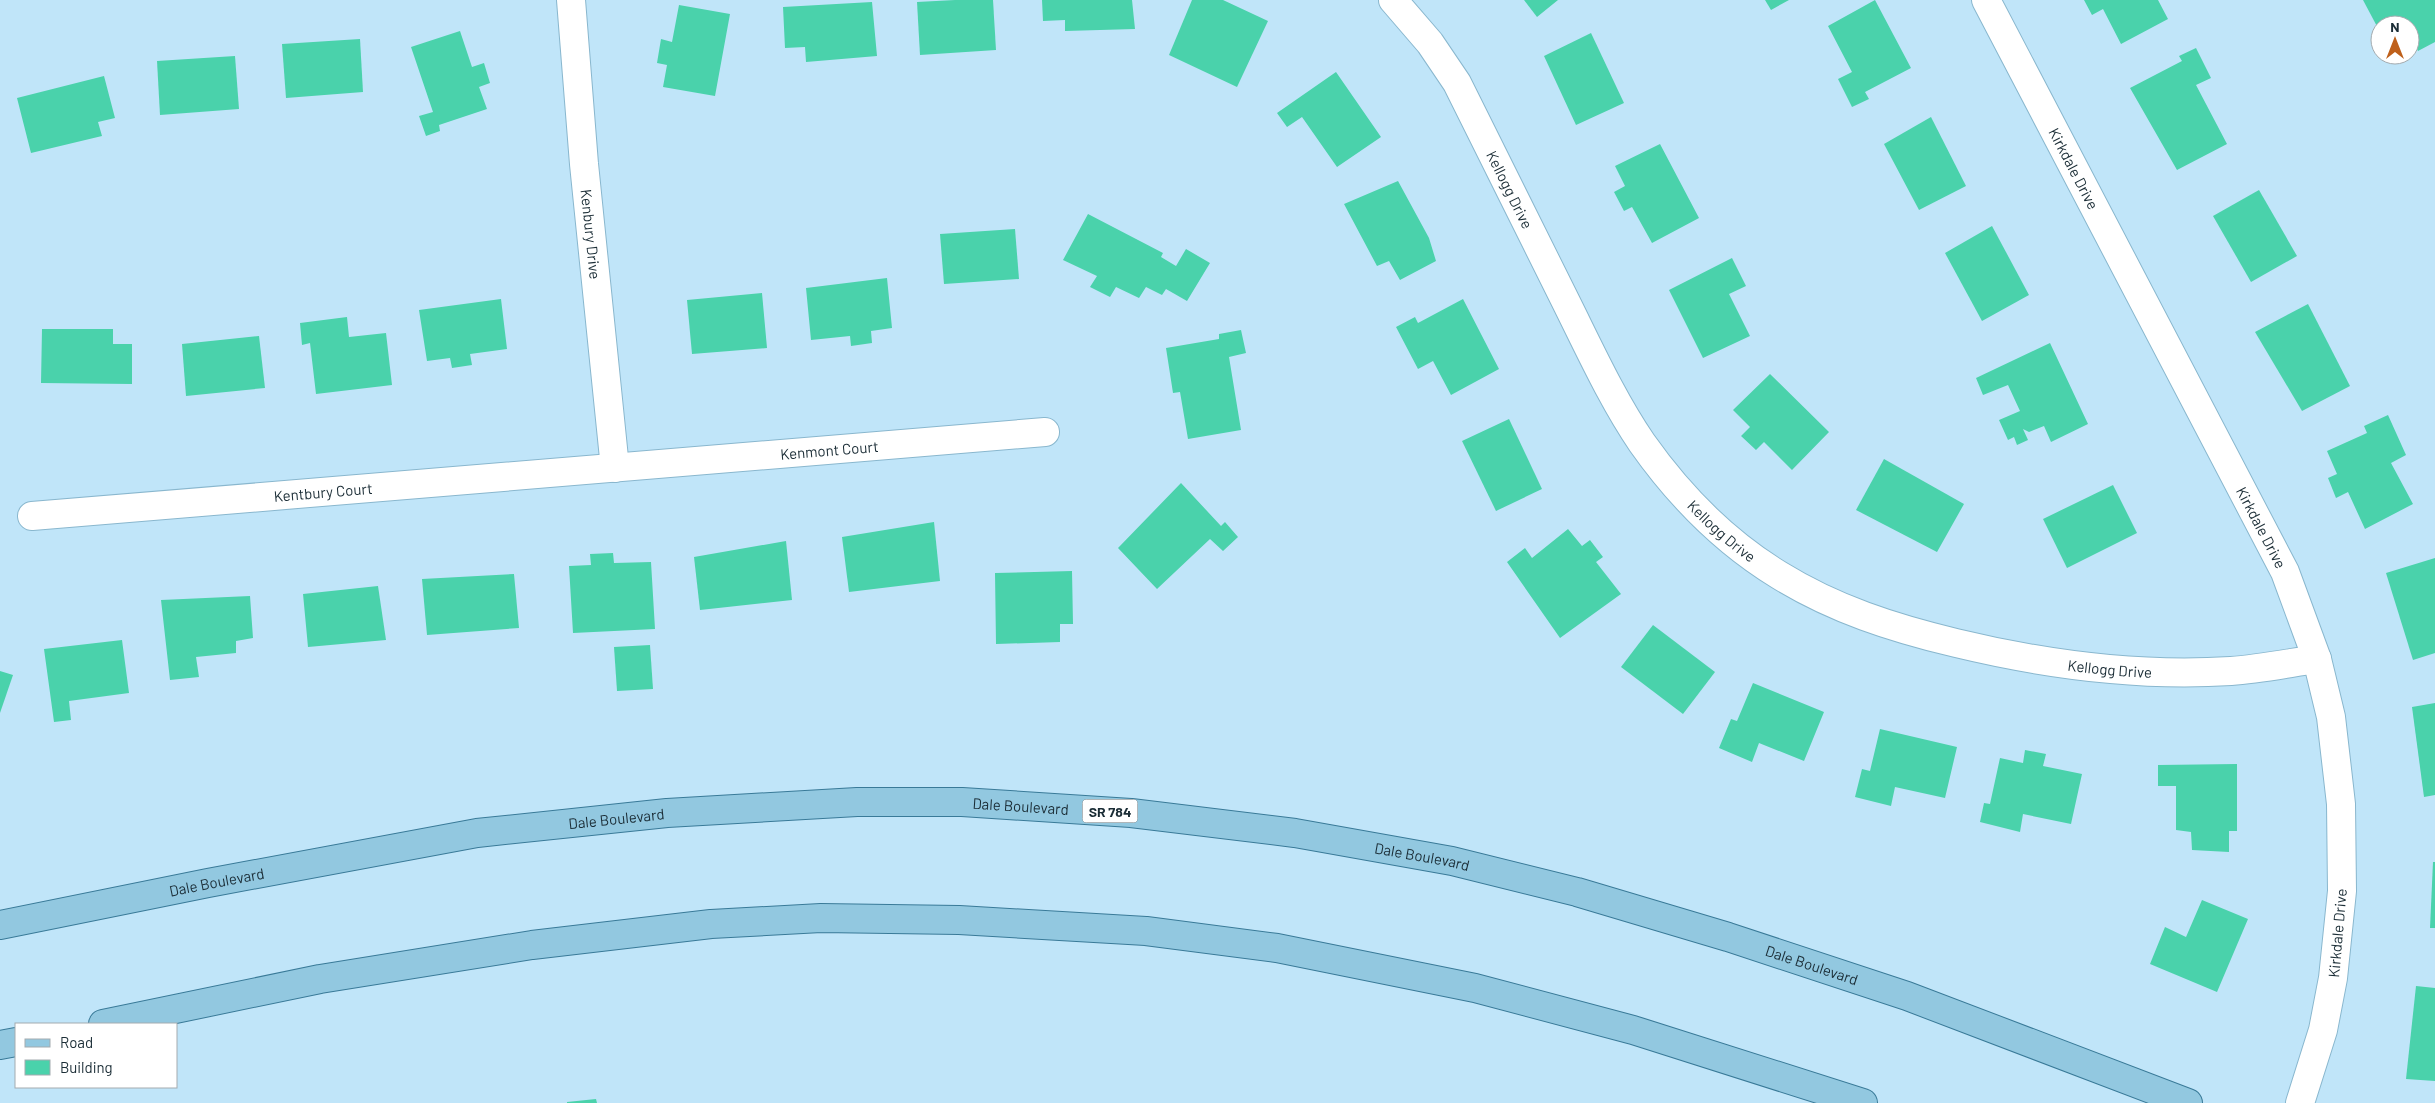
<svg xmlns="http://www.w3.org/2000/svg" width="2435" height="1103" font-family="Barlow,sans-serif">
	<style>
		.building { fill: #4ad2ab }
		.lines { fill: none; stroke-linecap: round; stroke-linejoin: round }
		.street-casing { stroke: #89b7ce; stroke-width: 30 }
		.primary-casing { stroke: #397a98; stroke-width: 30 }
		.street { stroke: #fff; stroke-width: 28 }
		.primary { stroke: #92c8e0; stroke-width: 28 }
		.labels { text-anchor: middle; dominant-baseline: central; stroke-width: 5; stroke-linejoin: round; paint-order: stroke }
		.shield { fill: #fff; stroke: #5f6c72; stroke-width: 1 }
		.shield-label { font-size: 14px; font-weight: bold; fill: #1b2d36 }
		.street-label { font-size: 15px; fill: #1b2d36; stroke: #fff }
	</style>
	<rect width="100%" height="100%" fill="#c0e5f9"/>
	<g class="building">
		<polygon points="955,0 993,0 996,50 920,55 917,2"/>
		<polygon points="1042,0 1132,0 1135,29 1065,31 1065,20 1043,21"/>
		<polygon points="1192,0 1223,0 1268,21 1237,87 1169,55"/>
		<polygon points="1524,0 1558,0 1537,17"/>
		<polygon points="1765,0 1789,0 1771,10"/>
		<polygon points="1875,0 1911,68 1865,92 1869,99 1852,107 1838,79 1852,72 1828,26"/>
		<polygon points="2084,0 2158,0 2168,19 2121,44 2103,9 2092,15"/>
		<polygon points="2363,0 2435,0 2435,42 2418,51 2410,36 2410,25 2380,25 2380,32"/>
		<polygon points="872,2 877,56 806,62 805,47 785,48 783,7"/>
		<polygon points="679,5 730,14 715,96 663,87 667,65 657,63 661,39 672,42"/>
		<polygon points="460,31 472,67 484,63 490,83 479,87 487,109 439,125 440,131 426,136 419,116 433,112 411,47"/>
		<polygon points="1591,33 1624,103 1576,125 1544,56"/>
		<polygon points="360,39 363,92 286,98 282,44"/>
		<polygon points="2196,48 2211,78 2196,85 2227,144 2177,170 2130,88 2182,61 2179,56"/>
		<polygon points="235,56 239,109 160,115 157,61"/>
		<polygon points="1336,72 1381,137 1337,167 1302,117 1287,127 1277,113"/>
		<polygon points="104,76 115,118 98,122 102,136 31,153 17,98"/>
		<polygon points="1931,117 1966,186 1919,210 1884,144"/>
		<polygon points="1660,144 1699,218 1652,243 1632,207 1624,211 1614,192 1625,186 1615,166"/>
		<polygon points="1398,181 1429,238 1436,261 1400,280 1389,261 1377,266 1344,204"/>
		<polygon points="2259,190 2297,256 2251,282 2213,216"/>
		<polygon points="1088,214 1163,253 1161,257 1176,266 1186,249 1210,263 1187,301 1166,289 1162,295 1146,287 1139,298 1116,287 1110,297 1090,287 1097,276 1063,260"/>
		<polygon points="1992,226 2029,295 1982,321 1945,253"/>
		<polygon points="1015,229 1019,279 944,284 940,234"/>
		<polygon points="1732,258 1746,286 1729,294 1750,336 1703,358 1669,290"/>
		<polygon points="887,278 892,328 871,331 872,343 851,346 850,336 811,340 806,288"/>
		<polygon points="762,293 767,348 692,354 687,300"/>
		<polygon points="501,299 507,349 470,354 472,365 452,368 450,358 427,361 419,310"/>
		<polygon points="1463,299 1499,369 1451,395 1433,361 1418,369 1396,327 1415,317 1418,323"/>
		<polygon points="2308,304 2350,386 2302,411 2255,332"/>
		<polygon points="347,317 349,337 386,333 392,385 316,394 310,343 302,345 300,323"/>
		<polygon points="42,329 113,329 113,344 132,344 132,384 41,383"/>
		<polygon points="1241,330 1246,353 1229,357 1241,430 1188,439 1180,392 1173,393 1166,348 1219,339 1219,334"/>
		<polygon points="259,336 265,388 186,396 182,344"/>
		<polygon points="2050,343 2088,424 2051,442 2044,426 2029,432 2023,429 2028,440 2017,445 2014,437 2008,440 1999,420 2020,411 2008,385 1983,395 1976,378"/>
		<polygon points="1770,374 1829,432 1792,470 1764,442 1756,450 1741,436 1750,427 1733,410"/>
		<polygon points="2388,415 2406,455 2391,463 2413,504 2365,529 2348,492 2336,498 2328,478 2337,474 2327,451 2367,433 2364,426"/>
		<polygon points="1509,419 1542,489 1496,511 1462,441"/>
		<polygon points="1884,459 1964,504 1937,552 1856,510"/>
		<polygon points="1181,483 1221,526 1225,522 1238,537 1223,551 1210,539 1157,589 1118,548"/>
		<polygon points="2113,485 2137,533 2067,568 2043,519"/>
		<polygon points="934,522 940,581 849,592 842,537"/>
		<polygon points="1568,529 1582,546 1590,540 1603,557 1596,562 1621,594 1560,638 1507,562 1525,548 1532,558"/>
		<polygon points="786,541 792,600 700,610 694,557"/>
		<polygon points="613,553 614,563 651,562 655,629 573,633 569,566 591,565 590,554"/>
		<polygon points="2435,558 2435,653 2413,660 2386,573"/>
		<polygon points="1072,571 1073,624 1060,624 1060,642 996,644 995,573"/>
		<polygon points="514,574 519,628 427,635 422,579"/>
		<polygon points="378,586 386,640 308,647 303,594"/>
		<polygon points="250,596 253,638 236,641 236,653 196,657 199,677 170,680 161,600"/>
		<polygon points="1653,625 1715,672 1683,714 1621,667"/>
		<polygon points="122,640 129,693 69,701 71,720 54,722 44,649"/>
		<polygon points="650,645 653,689 617,691 614,647"/>
		<polygon points="0,671 13,675 0,713"/>
		<polygon points="1753,683 1824,712 1804,761 1759,743 1752,762 1719,748 1731,719 1737,721"/>
		<polygon points="2435,703 2435,795 2424,797 2412,707"/>
		<polygon points="1880,729 1957,747 1945,798 1895,787 1891,806 1855,797 1862,769 1870,771"/>
		<polygon points="2025,750 2046,754 2043,766 2082,774 2071,824 2023,814 2020,832 1980,822 1984,803 1990,804 2000,758 2023,763"/>
		<polygon points="2237,764 2237,831 2229,831 2229,852 2192,850 2191,832 2176,830 2176,786 2158,786 2158,765"/>
		<polygon points="2433,862 2435,862 2435,928 2430,928"/>
		<polygon points="2202,900 2248,919 2217,992 2150,964 2165,927 2186,937"/>
		<polygon points="2416,986 2435,988 2435,1081 2406,1079"/>
		<polygon points="596,1099 597,1103 567,1103 567,1102"/>
	</g>
	<g class="lines">
		<g class="street-casing">
			<g id="street">
				<path id="s1" d="M571,0L584,164L615,468"/>
				<path id="s2" d="M1393,0L1430,43L1457,83C1493,155 1529,228 1565,300C1589,348 1612,399 1642,443C1678,494 1725,542 1779,575C1834,609 1893,628 1956,643C2047,665 2137,677 2231,671C2260,669 2289,663 2317,659"/>
				<path id="s3" d="M1986,0L2285,572L2317,659L2331,717L2341,804L2342,891L2333,978L2323,1030L2300,1103"/>
				<path id="s4" d="M32,516L1045,432"/>
			</g>
		</g>
		<g class="primary-casing">
			<g id="primary">
				<path id="s5" d="M0,925L208,883L477,833L667,813L857,802H962L1131,813L1295,833L1452,861L1577,892L1728,937L1907,996L2188,1103"/>
				<polyline points="103,1024 320,979 532,945 711,924 821,918 959,920 1146,931 1277,948 1475,988 1633,1030 1863,1103"/>
				<polyline points="0,1045 16,1042"/>
			</g>
		</g>
		<use href="#street" class="street"/>
		<use href="#primary" class="primary"/>
	</g>
	<g class="labels">
		<rect class="shield" x="1082.5" y="799.5" width="55" height="23" rx="4"/>
		<g class="shield-label">
			<text x="1110" y="811">SR 784</text>
		</g>
		<g class="street-label">
			<text stroke="none"><textPath href="#s3" startOffset="190">Kirkdale Drive</textPath></text>
			<text stroke="none"><textPath href="#s2" startOffset="224">Kellogg Drive</textPath></text>
			<text stroke="none"><textPath href="#s1" startOffset="235">Kenbury Drive</textPath></text>
			<text stroke="none"><textPath href="#s4" startOffset="800">Kenmont Court</textPath></text>
			<text stroke="none"><textPath href="#s4" startOffset="292">Kentbury Court</textPath></text>
			<text stroke="none"><textPath href="#s3" startOffset="595">Kirkdale Drive</textPath></text>
			<text stroke="none"><textPath href="#s2" startOffset="629">Kellogg Drive</textPath></text>
			<text stroke="none"><textPath href="#s2" startOffset="1048">Kellogg Drive</textPath></text>
			<text stroke="none"><textPath href="#s5" startOffset="1031">Dale Boulevard</textPath></text>
			<text stroke="none"><textPath href="#s5" startOffset="626">Dale Boulevard</textPath></text>
			<text stroke="none"><textPath href="#s5" startOffset="1436">Dale Boulevard</textPath></text>
			<text stroke="none"><textPath href="#s5" startOffset="221">Dale Boulevard</textPath></text>
			<text transform="translate(2337 933) rotate(-85)">Kirkdale Drive</text>
			<text stroke="none"><textPath href="#s5" startOffset="1841">Dale Boulevard</textPath></text>
		</g>
	</g>
	<rect x="15" y="1023" width="162" height="65" fill="#ffffff" stroke="#a4abaf"/>
	<rect x="25" y="1039" width="25" height="8" fill="#92c8e0" stroke="#a4abaf"/>
	<text x="60" y="1048" font-size="15" fill="#1b2d36">Road</text>
	<rect x="25" y="1060" width="25" height="15" fill="#4ad2ab" stroke="#a4abaf"/>
	<text x="60" y="1073" font-size="15" fill="#1b2d36">Building</text>
	<g transform="translate(2395 40)"><circle r="24" fill="#ffffff" stroke="#a4abaf"/>
	<path d="M0-4L9 19L0 12L-9 19Z" fill="#bf601b"/>
	<text y="-8" font-size="14" font-weight="bold" text-anchor="middle" fill="#1b2d36">N</text>
	</g>
</svg>
